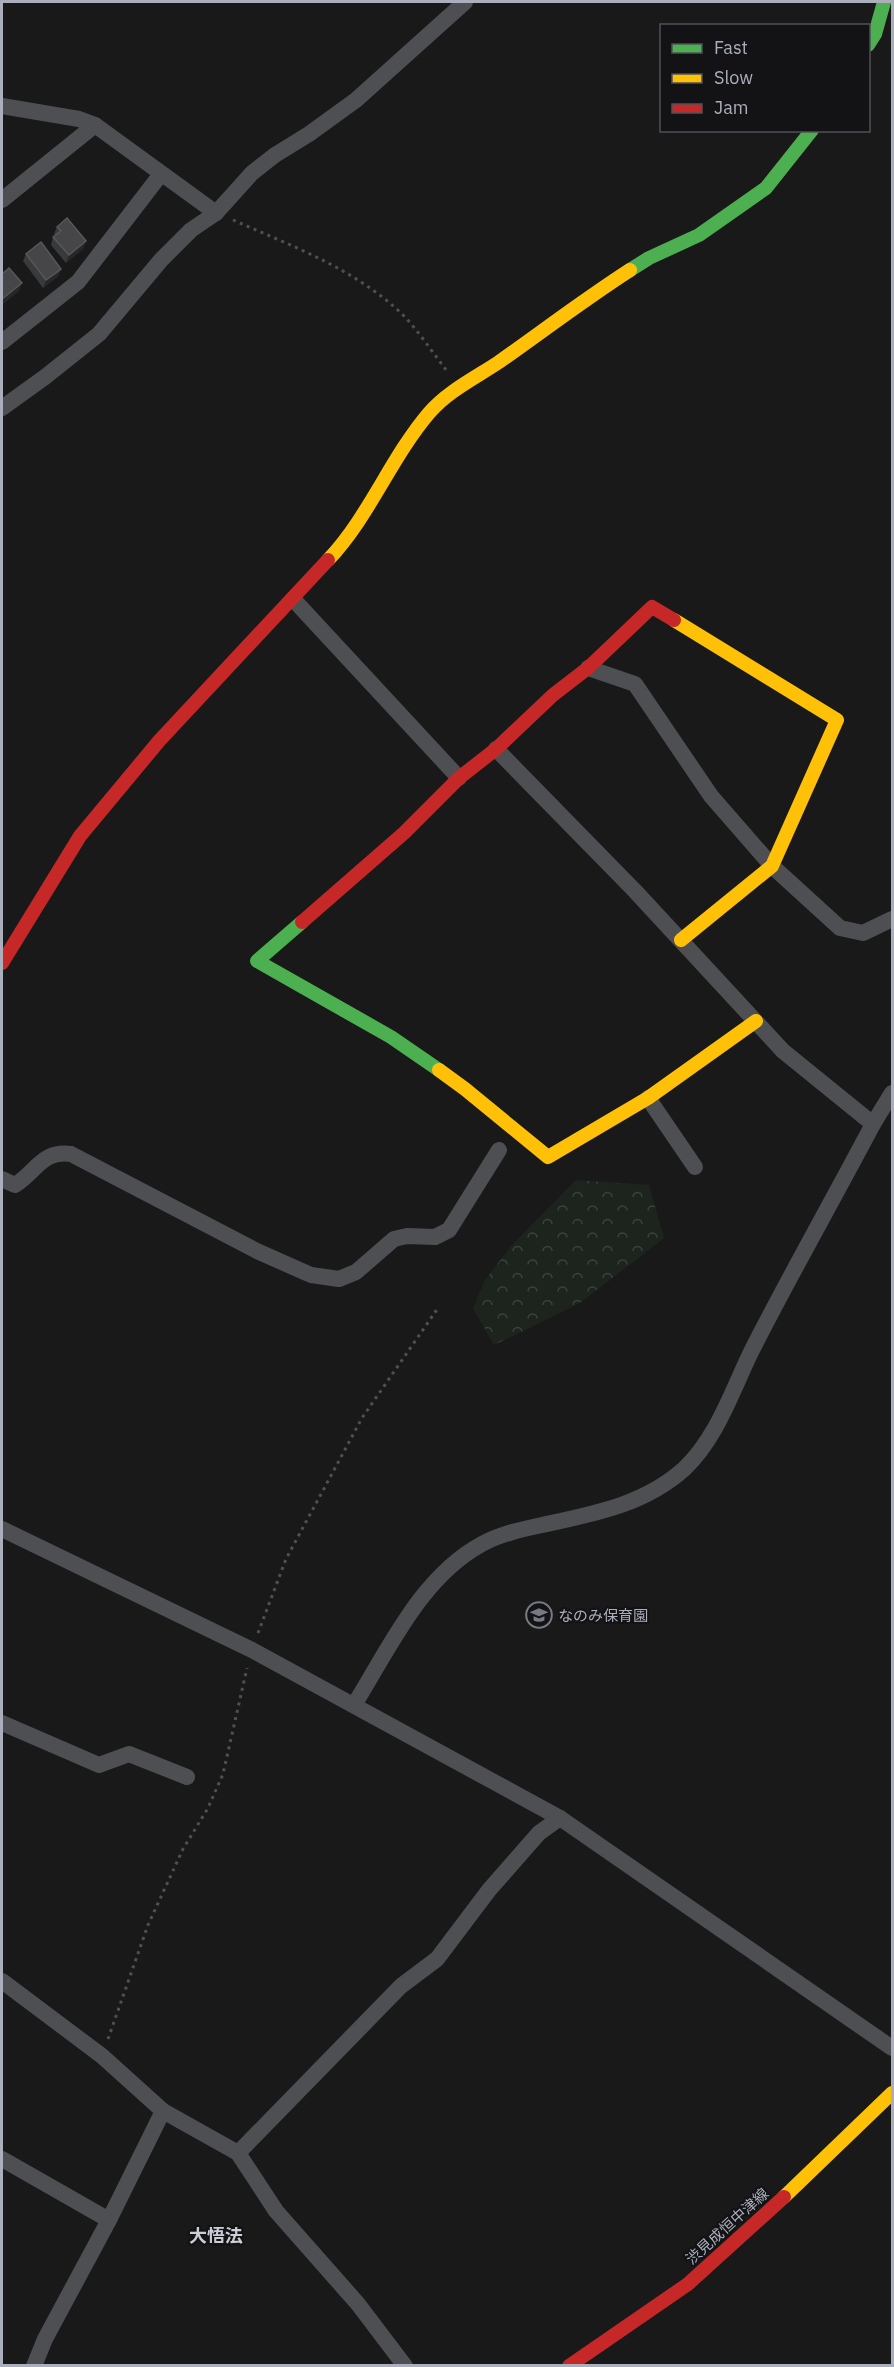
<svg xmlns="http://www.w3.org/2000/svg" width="894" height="2367" font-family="'IBM Plex Sans','Noto Sans JP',sans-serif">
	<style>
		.forest { fill: url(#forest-crowns) }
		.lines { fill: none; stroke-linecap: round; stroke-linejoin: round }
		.path { stroke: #4f5054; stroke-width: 3; stroke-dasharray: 3 4.5; stroke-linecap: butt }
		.street { stroke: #4d4f53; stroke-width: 16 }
		.fast { stroke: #4caf50; stroke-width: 14 }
		.slow { stroke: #ffc107; stroke-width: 14 }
		.jam { stroke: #c62828; stroke-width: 14 }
		.wall { fill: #393a3c }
		.shaded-wall { fill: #272728 }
		.building { fill: #464649; stroke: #55575b; stroke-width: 1.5 }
		.labels { text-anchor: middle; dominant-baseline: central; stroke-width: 4.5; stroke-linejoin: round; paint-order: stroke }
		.poi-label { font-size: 15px; fill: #aaafbb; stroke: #131316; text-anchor: start }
		.street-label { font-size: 15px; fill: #aaafbb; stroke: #131316 }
		.quarter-label { font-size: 18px; font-weight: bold; fill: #cbced6; stroke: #131316 }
	</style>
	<defs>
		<pattern id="forest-crowns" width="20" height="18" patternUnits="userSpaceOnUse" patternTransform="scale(1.5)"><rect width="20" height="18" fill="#1d241e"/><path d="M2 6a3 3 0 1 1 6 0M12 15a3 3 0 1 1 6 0" fill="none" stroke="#3b413d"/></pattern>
	</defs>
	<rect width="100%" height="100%" fill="#19191a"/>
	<polygon class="forest" points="576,1180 649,1185 664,1238 580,1303 494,1345 473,1308 485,1280 512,1245"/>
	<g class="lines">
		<g class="path">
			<path d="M233,220C292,246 353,268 401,313C418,330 432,352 447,371"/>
			<polyline points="258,1633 286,1559 362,1418 438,1308"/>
			<polyline points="108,2039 148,1925 183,1849 208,1808 223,1774 247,1668"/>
		</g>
		<g class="street">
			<polyline points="2,106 79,119 95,125 216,213"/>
			<polyline points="2,200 95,125"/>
			<polyline points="2,342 78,282 161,174"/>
			<polyline points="2,408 45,377 99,334 161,260 191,230 216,213 252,173 275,155 309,134 356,100 465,2"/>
			<polyline points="293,599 459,778"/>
			<polyline points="588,668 635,684 711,796 772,866 840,928 863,933 892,919"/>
			<polyline points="496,749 635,891 783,1051 873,1124"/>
			<polyline points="648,1098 695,1167"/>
			<path d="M2,1179L15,1185C37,1171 42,1150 71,1154L257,1251L311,1275L339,1279L356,1272L394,1239L407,1236L435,1237L449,1230L499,1150"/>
			<polyline points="2,1529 252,1650 560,1818 892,2048"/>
			<path d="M354,1705C389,1649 421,1577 482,1544C500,1534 523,1529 542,1525C593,1514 644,1505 684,1469C717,1438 732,1391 751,1352C790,1275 833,1200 873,1124L892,1093"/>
			<polyline points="2,1723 99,1765 129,1754 187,1777"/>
			<polyline points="2,1981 102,2056 163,2111 238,2153 276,2211 358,2304 405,2366"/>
			<polyline points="238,2153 401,1986 437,1959 489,1890 539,1833 560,1818"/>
			<polyline points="2,2159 109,2220"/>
			<polyline points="34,2366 45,2339 109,2220 163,2111"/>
		</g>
		<g class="fast">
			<polyline points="868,45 875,34 884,2"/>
			<polyline points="630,270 649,258 699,235 766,188 812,130"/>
			<polyline points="302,922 257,961 391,1037 439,1070"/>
		</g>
		<g class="slow">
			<path d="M328,560C369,517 390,459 429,413C448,391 475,378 499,362C543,331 585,299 630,270"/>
			<polyline points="674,620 837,720 772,866 681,940"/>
			<polyline points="439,1070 465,1089 548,1157 648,1098 756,1021"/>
			<polyline points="784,2197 892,2093"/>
		</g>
		<g class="jam">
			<polyline points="302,922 404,833 459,778 496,749 553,695 588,668 652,607 674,620"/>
			<polyline points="2,963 80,836 159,741 328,560"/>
			<polyline points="569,2366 688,2284 784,2197"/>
		</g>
	</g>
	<g class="wall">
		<polygon points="57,227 86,241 83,249 66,263 51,245 53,237 55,236 54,234"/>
		<polygon points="26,254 61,269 58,276 43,288 23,261"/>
	</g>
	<g class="shaded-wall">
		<polygon points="86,241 83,249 66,263 69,255"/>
		<polygon points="61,269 58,276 43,288 46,280"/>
		<polygon points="22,283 19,291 2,305 2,299"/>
	</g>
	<g class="building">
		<polygon points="67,218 86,241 69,255 53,237 61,231 57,227"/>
		<polygon points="41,242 61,269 46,280 26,254"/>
		<polygon points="9,268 22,283 2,299 2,274"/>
	</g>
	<defs>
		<g id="school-ring" transform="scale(1.35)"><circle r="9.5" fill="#131316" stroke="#777a83" stroke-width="1.5"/><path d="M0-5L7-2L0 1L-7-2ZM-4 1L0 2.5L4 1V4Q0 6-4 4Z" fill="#777a83"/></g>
	</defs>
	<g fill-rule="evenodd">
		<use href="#school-ring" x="539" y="1615"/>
	</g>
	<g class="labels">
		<g class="poi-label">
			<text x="558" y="1615">なのみ保育園</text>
		</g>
		<g class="street-label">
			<text transform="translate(727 2226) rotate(-42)">渋見成恒中津線</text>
		</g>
		<g class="quarter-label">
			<text x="216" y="2235">大悟法</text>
		</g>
	</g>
	<rect width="894" height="2367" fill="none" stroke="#aaafbb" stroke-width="6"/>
	<rect x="660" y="24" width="210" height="108" fill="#131316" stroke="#4f5158" stroke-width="1.5"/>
	<rect x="672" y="44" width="30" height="9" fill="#4caf50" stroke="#4f5158" stroke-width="1.5"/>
	<text x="714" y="54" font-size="18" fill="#aaafbb">Fast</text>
	<rect x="672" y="74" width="30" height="9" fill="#ffc107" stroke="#4f5158" stroke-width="1.5"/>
	<text x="714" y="84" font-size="18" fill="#aaafbb">Slow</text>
	<rect x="672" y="104" width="30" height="9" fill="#c62828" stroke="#4f5158" stroke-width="1.5"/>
	<text x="714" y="114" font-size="18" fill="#aaafbb">Jam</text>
</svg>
